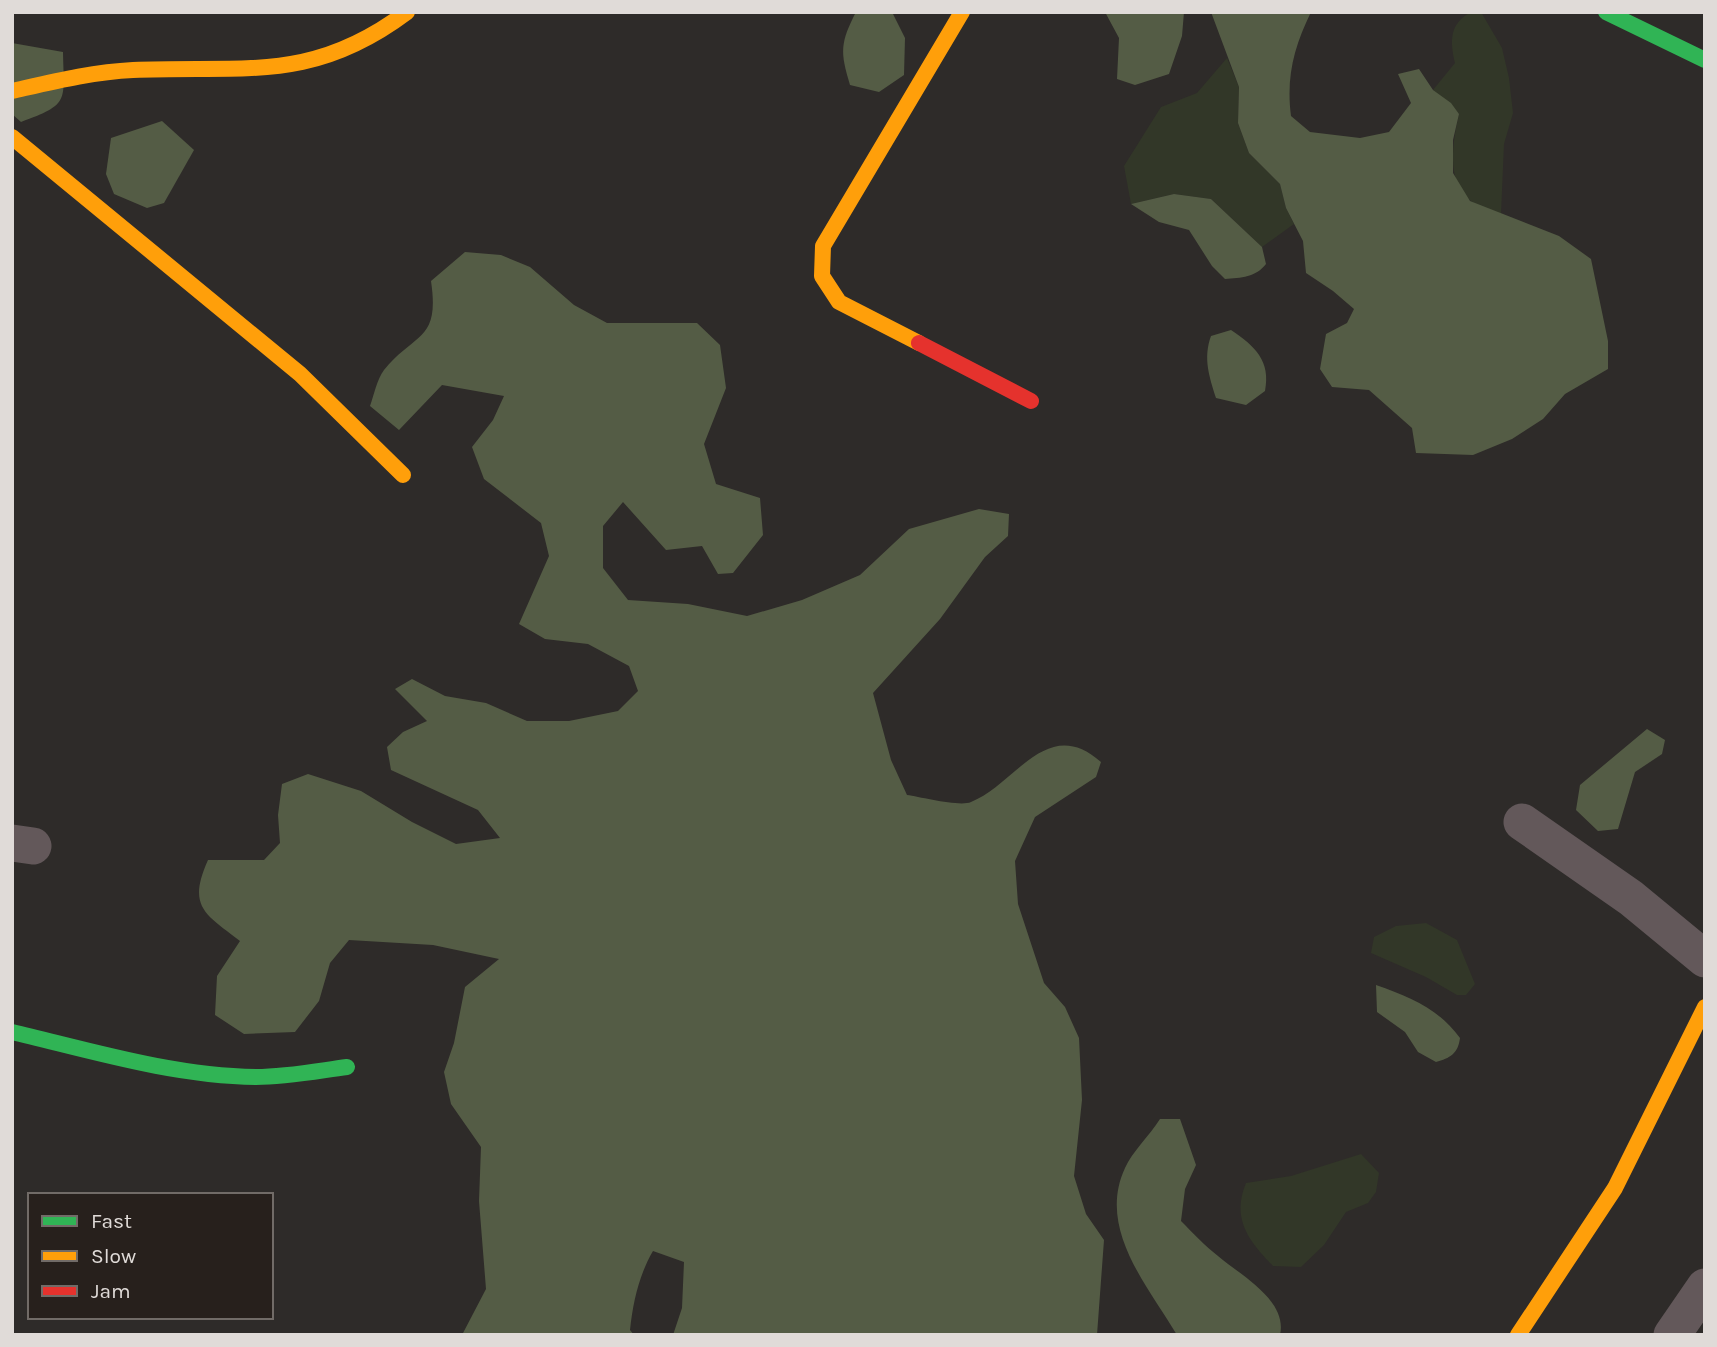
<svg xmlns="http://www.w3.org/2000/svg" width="1717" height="1347" font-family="Karla,sans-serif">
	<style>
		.green { fill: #323728 }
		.forest { fill: #545c45 }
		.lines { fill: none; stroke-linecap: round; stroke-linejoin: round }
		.street { stroke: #63585a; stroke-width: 37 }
		.fast { stroke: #30b455; stroke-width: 16 }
		.slow { stroke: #ff9f0a; stroke-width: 16 }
		.jam { stroke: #e5322d; stroke-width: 16 }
	</style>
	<rect width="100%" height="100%" fill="#2e2b29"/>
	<g class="green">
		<path d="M1471,12H1481L1502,48L1509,78L1513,113L1504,144L1501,214C1492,210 1478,207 1471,201C1445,181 1453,141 1459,114L1433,90L1455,63C1450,41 1449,24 1471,12Z"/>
		<polygon points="1227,58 1239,87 1238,123 1249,153 1280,184 1286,208 1294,224 1262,247 1211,199 1174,194 1131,204 1124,166 1161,107 1197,93"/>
		<polygon points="1426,923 1457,940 1475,984 1466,995 1457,995 1426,977 1371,953 1374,937 1396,926"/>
		<path d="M1361,1154L1379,1173L1376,1192L1368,1203L1346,1212L1324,1245L1301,1267L1273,1266C1249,1241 1231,1219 1246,1183L1291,1176Z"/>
	</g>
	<g class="forest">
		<path d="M856,12H892L905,38L904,75L879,92L850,85C840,52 840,43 856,12Z"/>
		<polygon points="1105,12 1184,12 1182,36 1169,74 1135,85 1117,79 1119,38"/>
		<path d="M1211,12H1311C1294,47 1286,77 1291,116L1310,132L1360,138L1389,132L1411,103L1398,74L1419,69L1433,90L1451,103L1459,114L1453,140V173L1470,201L1559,236L1591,259L1608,341V369L1565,394L1543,419L1512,439L1473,455L1416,453L1412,428L1369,390L1332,387L1320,369L1326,334L1347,323L1354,309L1333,291L1306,273L1303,241L1286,208L1280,184L1249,153L1238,123L1239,87Z"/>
		<path d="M12,43L63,52C64,102 70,104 21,122L12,114Z"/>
		<polygon points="162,121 194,150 164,203 147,208 114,194 106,174 111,138"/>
		<path d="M1174,194L1211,199L1262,247L1266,264C1256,277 1241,278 1225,279L1212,266L1189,230L1159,222L1131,204Z"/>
		<path d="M465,252L501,255L530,267L574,305L607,323H697L720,345L726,388L704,444L716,484L760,498L763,535L733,573L718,574L702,546L666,550L623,502L603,526V568L628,600L688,604L747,616L802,600L860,575L909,529L979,509L1009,514L1008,536L985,557L940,619L873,693L891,760L907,795C921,797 960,807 971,802C1016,784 1047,714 1101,762L1096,777L1035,817L1015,861L1018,904L1044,983L1065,1007L1079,1038L1082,1100L1074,1176L1086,1214L1104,1240L1097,1335H673L682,1308L684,1262L653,1251C639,1275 633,1302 630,1330L634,1335H462L486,1289L479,1201L481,1147L451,1104L444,1072L454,1043L465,987L499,959L433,945L349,940L330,963L319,1001L295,1032L244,1034L215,1015L217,976L240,941C205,914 187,907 208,860H264L280,843L278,815L282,784L308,774L361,791L412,822L456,844L500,838L478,810L391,770L387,747L403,732L427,721L395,689L412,679L445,696L486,703L527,721H569L618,711L638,691L629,666L588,644L545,639L519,624L549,556L541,523L484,479L472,447L493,420L504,396L442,385L399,430L370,406C374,395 377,379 384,370C415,332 440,342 431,281Z"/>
		<path d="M1231,330C1255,346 1271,361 1265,391L1246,405L1216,398C1209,376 1203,358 1211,336Z"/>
		<polygon points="1647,729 1665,740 1662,754 1635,772 1618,829 1598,831 1576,810 1580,785"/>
		<path d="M1376,985C1410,997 1438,1008 1460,1038C1458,1054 1450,1058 1436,1062L1418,1052L1405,1032L1377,1012Z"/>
		<path d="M1160,1119H1180L1196,1165L1185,1189L1181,1221C1193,1233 1205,1246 1218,1256C1240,1275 1288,1300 1280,1335H1177C1147,1285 1097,1228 1125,1168C1132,1152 1150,1135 1160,1119Z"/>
	</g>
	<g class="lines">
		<g class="street">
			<polyline points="1522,822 1631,898 1705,959"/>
			<polyline points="12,843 33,846"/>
			<polyline points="1672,1335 1705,1287"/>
		</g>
		<g class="fast">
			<polyline points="1606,12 1705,60"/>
			<path d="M12,1032C92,1051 174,1076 256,1077C286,1077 317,1071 347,1067"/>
		</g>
		<g class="slow">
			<path d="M12,91C52,82 92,72 133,70C244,65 311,84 407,12"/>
			<polyline points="12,137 300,374 403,475"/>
			<polyline points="919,343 839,302 822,276 823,246 962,12"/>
			<polyline points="1518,1335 1615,1188 1705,1007"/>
		</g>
		<polyline class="jam" points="919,343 1031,401"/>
	</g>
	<rect width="1717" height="1347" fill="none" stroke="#e0dbd8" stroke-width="28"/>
	<rect x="28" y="1193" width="245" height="126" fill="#27201c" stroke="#716b67" stroke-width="2"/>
	<rect x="42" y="1216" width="35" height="10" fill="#30b455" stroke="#716b67" stroke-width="2"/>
	<text x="91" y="1228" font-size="21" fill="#e0dbd8">Fast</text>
	<rect x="42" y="1251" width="35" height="10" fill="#ff9f0a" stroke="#716b67" stroke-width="2"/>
	<text x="91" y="1263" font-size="21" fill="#e0dbd8">Slow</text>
	<rect x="42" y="1286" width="35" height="10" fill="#e5322d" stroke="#716b67" stroke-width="2"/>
	<text x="91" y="1298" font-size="21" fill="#e0dbd8">Jam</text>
</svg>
